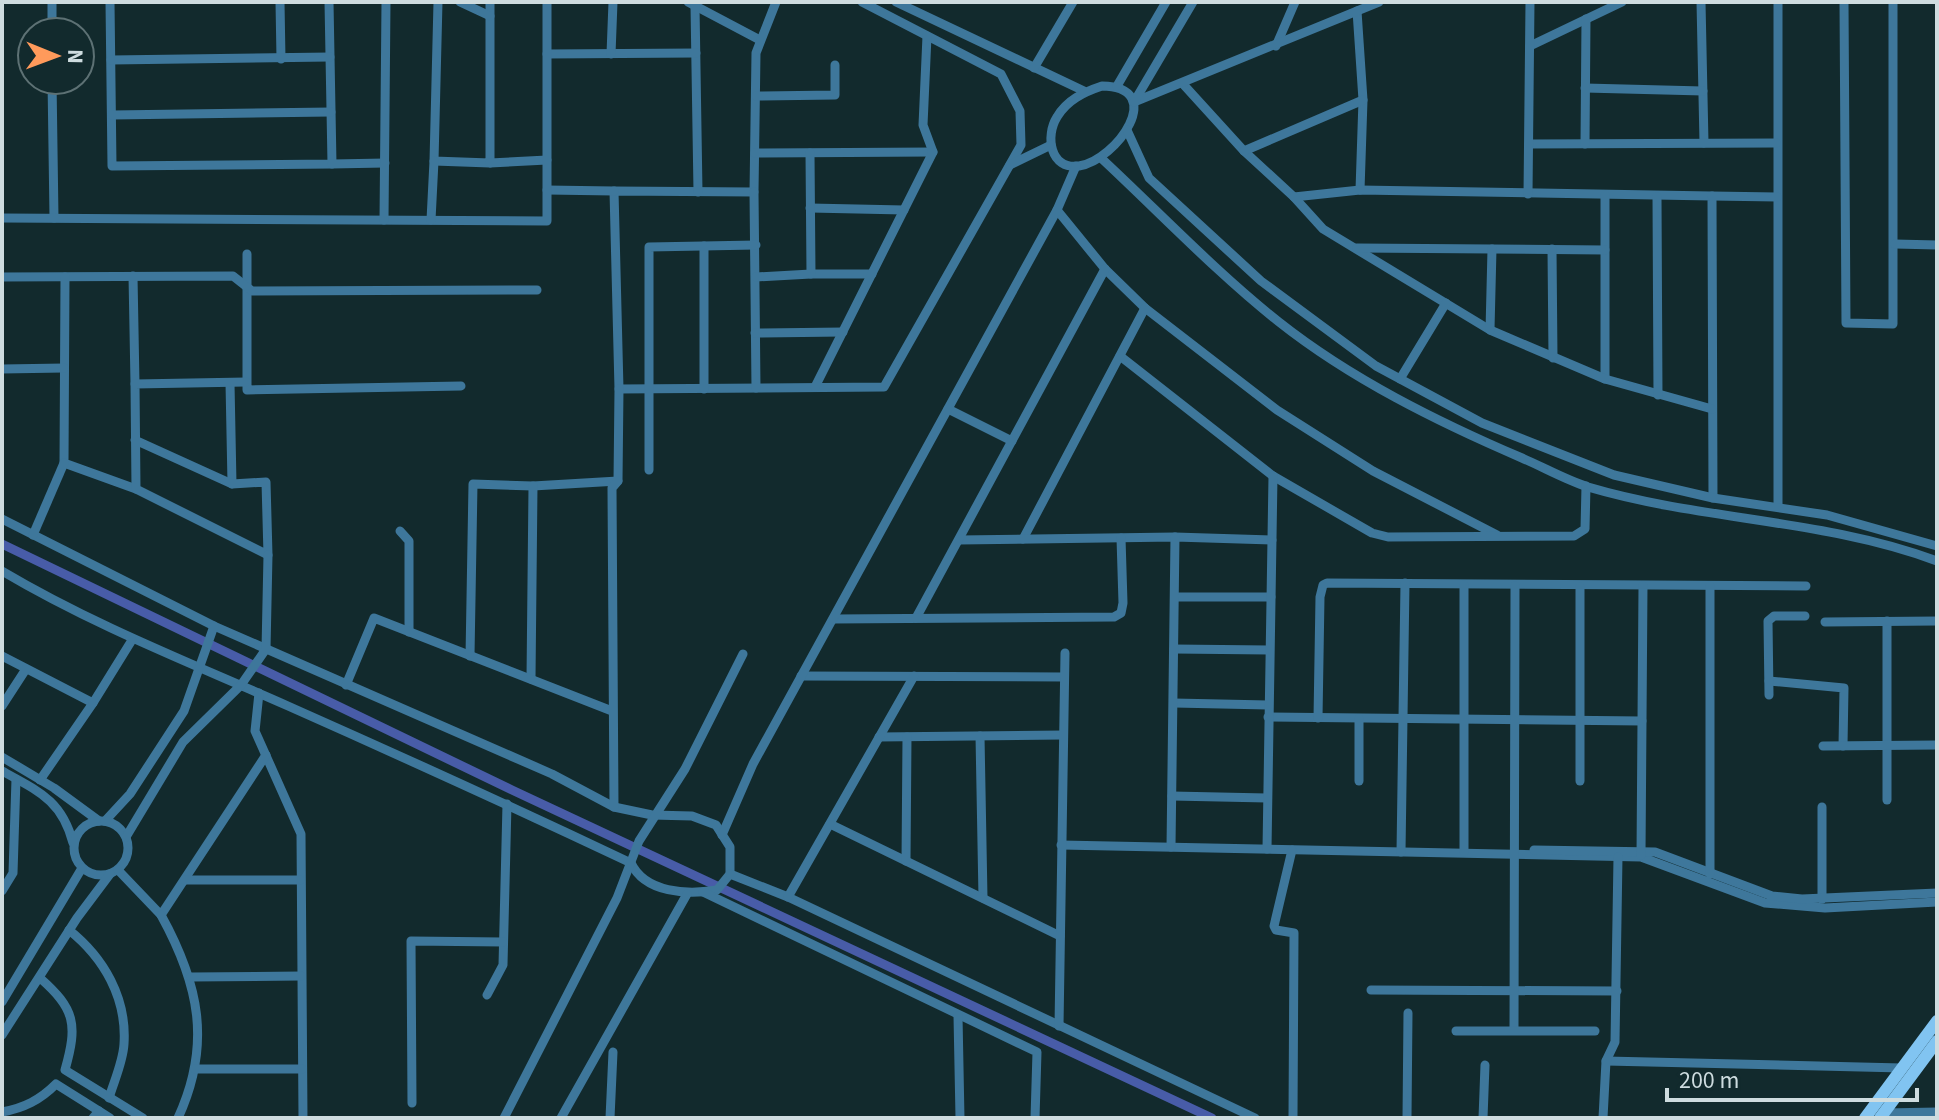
<svg xmlns="http://www.w3.org/2000/svg" width="1939" height="1120" font-family="'Source Sans 3',sans-serif">
	<style>
		.lines { fill: none; stroke-linecap: round; stroke-linejoin: round }
		.canal { stroke: #485ca8; stroke-width: 9 }
		.minor { stroke: #3e779b; stroke-width: 9 }
		.major { stroke: #81c4f1; stroke-width: 12 }
	</style>
	<rect width="100%" height="100%" fill="#122a2d"/>
	<g class="lines">
		<polyline class="canal" points="2,544 512,790 1212,1118"/>
		<g class="minor">
			<polyline points="52,2 52,32"/>
			<polyline points="110,2 112,166 332,164 329,2"/>
			<polyline points="280,2 281,59"/>
			<polyline points="438,2 434,161 490,163 490,2"/>
			<polyline points="460,2 490,16"/>
			<polyline points="688,2 758,39"/>
			<polyline points="776,2 756,53 754,192 614,191 619,389 884,387 1021,145 1020,111 1001,74 862,2"/>
			<polyline points="896,2 1084,91"/>
			<polyline points="1701,2 1704,143"/>
			<polyline points="1778,2 1778,507"/>
			<polyline points="1844,2 1846,323 1893,324 1893,2"/>
			<polyline points="695,6 698,192"/>
			<polyline points="1357,11 1363,100 1360,190"/>
			<polyline points="1276,46 1295,2"/>
			<polyline points="1530,46 1622,2"/>
			<polyline points="547,54 696,53"/>
			<polyline points="611,54 613,2"/>
			<polyline points="111,60 330,57"/>
			<polyline points="1034,68 1073,2"/>
			<polyline points="52,80 54,218"/>
			<polyline points="1183,84 1244,151 1294,197 1360,190 1712,196 1713,498"/>
			<path d="M1102,86C1168,87 1117,160 1079,166C1050,170 1045,136 1057,117C1067,100 1084,92 1102,86Z"/>
			<polyline points="1117,86 1166,2"/>
			<polyline points="1585,88 1703,91"/>
			<polyline points="756,96 835,95 835,65"/>
			<polyline points="1134,102 1379,2"/>
			<polyline points="1134,102 1193,2"/>
			<polyline points="112,115 331,112"/>
			<polyline points="1127,130 1149,178 1261,281 1376,366 1482,423 1614,475 1713,498 1827,515 1937,546"/>
			<polyline points="1529,144 1776,143"/>
			<polyline points="1585,144 1586,19"/>
			<polyline points="1244,151 1363,100"/>
			<polyline points="755,153 933,152"/>
			<path d="M1101,158C1158,211 1218,274 1279,322C1351,379 1438,422 1522,458C1543,467 1566,480 1588,487C1703,521 1825,519 1937,561"/>
			<polyline points="490,163 547,160"/>
			<polyline points="332,164 385,163"/>
			<polyline points="1010,165 1051,145"/>
			<polyline points="547,190 614,191"/>
			<polyline points="754,192 756,388"/>
			<polyline points="1528,194 1530,2"/>
			<polyline points="1605,195 1605,379"/>
			<polyline points="1712,196 1777,197"/>
			<polyline points="1294,197 1323,229 1490,330 1605,379 1712,409"/>
			<polyline points="1657,197 1658,395"/>
			<polyline points="810,208 904,210"/>
			<polyline points="1057,210 1105,269 1145,308 1277,410 1373,471 1497,535"/>
			<polyline points="2,218 547,221 547,2"/>
			<polyline points="384,220 386,2"/>
			<polyline points="431,220 434,161"/>
			<polyline points="1895,244 1937,245"/>
			<polyline points="1357,248 1605,250"/>
			<polyline points="1552,249 1553,358"/>
			<polyline points="247,254 247,390 461,386"/>
			<polyline points="811,274 872,274"/>
			<polyline points="133,276 135,384"/>
			<polyline points="2,277 233,276 252,291 537,290"/>
			<polyline points="65,277 64,463 136,489"/>
			<polyline points="756,277 811,274 810,153"/>
			<polyline points="1490,330 1492,249"/>
			<polyline points="755,333 843,332"/>
			<polyline points="1120,356 1273,476 1372,533 1388,537 1574,536 1585,529 1586,486"/>
			<polyline points="2,369 64,368"/>
			<polyline points="1400,379 1446,303"/>
			<polyline points="230,383 232,484"/>
			<polyline points="815,387 933,152 923,125 927,36"/>
			<polyline points="704,389 704,246"/>
			<polyline points="948,409 1012,441"/>
			<polyline points="135,440 232,484 266,482 268,555 136,489 135,384 246,382"/>
			<polyline points="649,470 649,247 756,245"/>
			<path d="M2,519L214,626L552,774L614,807L652,815L692,816L716,825L730,847V874L717,890C687,895 645,893 631,863C517,809 403,757 288,706C191,663 93,625 2,571"/>
			<polyline points="400,531 409,541 409,632"/>
			<polyline points="33,535 64,463"/>
			<polyline points="1023,539 1145,308"/>
			<polyline points="959,540 1175,537 1272,540"/>
			<polyline points="1175,597 1271,597"/>
			<polyline points="916,618 1105,269"/>
			<polyline points="834,619 1114,617 1121,613 1123,603 1121,538"/>
			<polyline points="1887,621 1887,800"/>
			<polyline points="1825,622 1937,621"/>
			<polyline points="1174,649 1269,650"/>
			<polyline points="2,656 93,703 40,780"/>
			<polyline points="470,656 473,484 533,486 618,481"/>
			<polyline points="801,676 1064,677"/>
			<polyline points="531,679 533,486"/>
			<polyline points="1769,681 1844,688 1843,746"/>
			<polyline points="346,685 374,618 612,711"/>
			<polyline points="259,693 255,731 301,834 303,1118"/>
			<polyline points="1769,695 1768,621 1774,616 1805,616"/>
			<polyline points="93,703 132,640"/>
			<polyline points="1174,703 1268,705"/>
			<polyline points="2,706 26,669"/>
			<polyline points="1268,717 1642,721"/>
			<polyline points="1318,718 1320,597 1323,585 1327,583 1806,586"/>
			<polyline points="980,736 983,898"/>
			<polyline points="879,737 1063,735"/>
			<polyline points="1823,746 1937,745"/>
			<polyline points="2,757 54,788 99,821"/>
			<path d="M2,771C38,791 62,800 73,843"/>
			<polyline points="1359,781 1359,719"/>
			<polyline points="1580,781 1580,587"/>
			<polyline points="1172,796 1267,798"/>
			<polyline points="614,807 612,488 618,481 619,389"/>
			<polyline points="1822,807 1822,899"/>
			<circle cx="101" cy="848" r="27"/>
			<polyline points="105,821 130,794 184,711 214,626"/>
			<polyline points="830,824 1060,936"/>
			<polyline points="722,835 753,764 1057,210 1076,166"/>
			<polyline points="126,837 183,742 241,685 266,649 268,555"/>
			<polyline points="1061,845 1641,857 1765,903 1825,908 1937,902"/>
			<polyline points="1171,847 1175,537"/>
			<polyline points="1267,849 1273,476"/>
			<polyline points="1292,850 1274,926 1276,930 1294,933 1293,1118"/>
			<polyline points="1534,850 1655,852 1772,896 1802,899 1937,893"/>
			<polyline points="1401,852 1405,583"/>
			<polyline points="1464,852 1464,585"/>
			<polyline points="1641,855 1643,586"/>
			<polyline points="906,861 907,737"/>
			<polyline points="118,870 161,915 266,755"/>
			<polyline points="730,874 788,897 1255,1118"/>
			<polyline points="1710,874 1710,586"/>
			<polyline points="185,880 300,880"/>
			<polyline points="2,891 13,873 16,779"/>
			<polyline points="703,892 1037,1052 1035,1118"/>
			<polyline points="788,897 914,676"/>
			<path d="M161,915C199,984 212,1044 178,1118"/>
			<path d="M69,930C104,958 127,998 124,1044C123,1062 114,1081 109,1098"/>
			<polyline points="191,977 301,976"/>
			<path d="M40,978C75,1009 78,1024 65,1070L143,1118"/>
			<polyline points="1371,990 1617,991"/>
			<polyline points="487,995 503,965 507,804"/>
			<polyline points="2,1002 82,868"/>
			<polyline points="958,1016 960,1118"/>
			<polyline points="1059,1026 1065,653"/>
			<polyline points="1514,1029 1515,586"/>
			<polyline points="1456,1031 1595,1031"/>
			<polyline points="2,1035 77,918 110,874"/>
			<polyline points="1606,1061 1902,1068"/>
			<polyline points="195,1069 302,1069"/>
			<polyline points="412,1103 411,941 503,942"/>
			<path d="M2,1112C24,1108 40,1100 56,1084L99,1111"/>
			<polyline points="1884,1113 1937,1112"/>
			<polyline points="93,1118 99,1111 110,1118"/>
			<polyline points="504,1118 617,898 639,841 685,769 743,654"/>
			<polyline points="561,1118 687,894"/>
			<polyline points="610,1118 613,1052"/>
			<polyline points="1407,1118 1408,1013"/>
			<polyline points="1483,1118 1485,1065"/>
			<polyline points="1603,1118 1606,1061 1615,1042 1618,857"/>
		</g>
		<g class="major">
			<polyline points="1865,1118 1937,1021"/>
			<polyline points="1880,1118 1937,1041"/>
		</g>
	</g>
	<rect width="1939" height="1120" fill="none" stroke="#cedcdf" stroke-width="8"/>
	<g transform="translate(56 56) rotate(91)"><circle r="38" fill="#122a2d" stroke="#5d7174" stroke-width="2"/>
	<path d="M0-6L14 30L0 20L-14 30Z" fill="#ff9a5b"/>
	<text y="-12" font-size="22" font-weight="bold" text-anchor="middle" fill="#cedcdf">N</text>
	</g>
	<path d="M1667 1088v12h250v-12" fill="none" stroke="#cedcdf" stroke-width="4"/>
	<text x="1679" y="1088" font-size="24" fill="#cedcdf" stroke="#122a2d" stroke-width="6" paint-order="stroke">200 m</text>
</svg>
